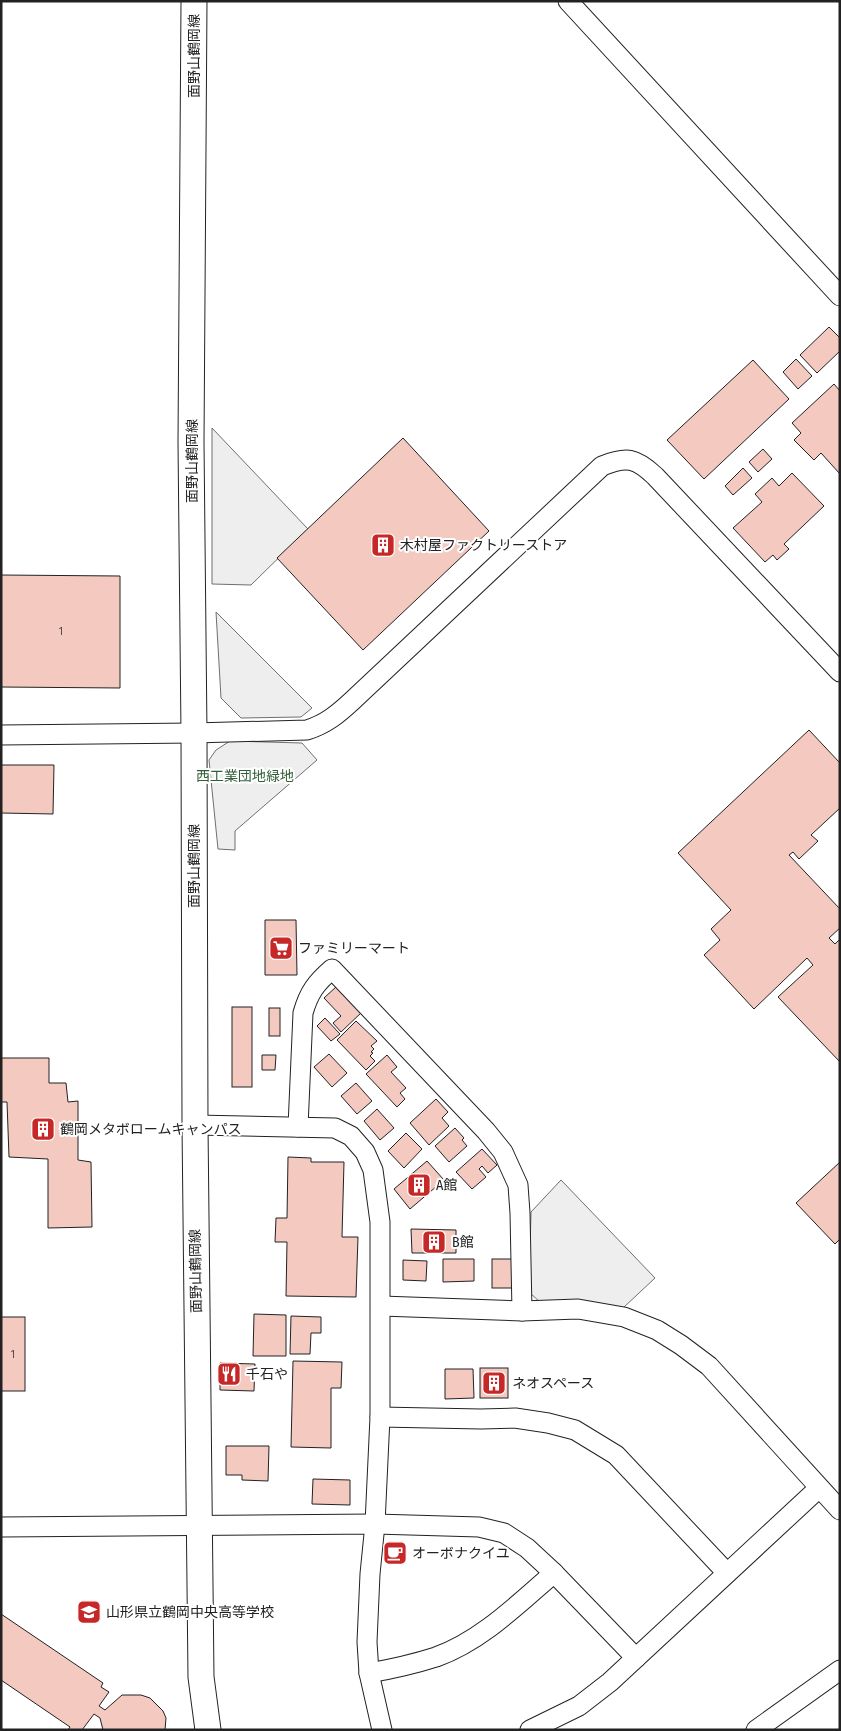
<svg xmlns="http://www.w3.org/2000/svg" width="841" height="1731" font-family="'Fira Sans Condensed','Noto Sans JP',sans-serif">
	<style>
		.green { fill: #eee; stroke: #6f6f6f }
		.building { fill: #f3c9c0; stroke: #222 }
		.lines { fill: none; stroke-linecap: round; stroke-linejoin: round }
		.minor-casing { stroke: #222; stroke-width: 21 }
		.major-casing { stroke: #222; stroke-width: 27 }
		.minor { stroke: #fff; stroke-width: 19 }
		.major { stroke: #fff; stroke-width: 25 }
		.labels { text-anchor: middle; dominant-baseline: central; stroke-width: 4; stroke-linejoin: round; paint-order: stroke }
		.number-label { font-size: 11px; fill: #564c4a }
		.street-label { font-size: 14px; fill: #222; stroke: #fff }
		.poi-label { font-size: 14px; fill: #222; stroke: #fff; text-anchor: start }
		.park-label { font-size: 14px; fill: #2f5e38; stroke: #fff }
	</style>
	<rect width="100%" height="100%" fill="#fff"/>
	<g class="green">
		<polygon points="212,428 308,529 251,585 212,584"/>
		<polygon points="216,612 312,708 301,717 241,718 221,698"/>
		<polygon points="230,741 302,743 317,760 235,831 235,850 218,849 209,760 216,750"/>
		<polygon points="561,1180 655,1278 623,1308 541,1303 529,1292 531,1212"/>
	</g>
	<g class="building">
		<polygon points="829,327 840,338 840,351 817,373 800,355"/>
		<polygon points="796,359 812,376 798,389 783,372"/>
		<polygon points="753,360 789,399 704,479 667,440"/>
		<polygon points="834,384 840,391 840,474 821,453 814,460 794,440 801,433 792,423"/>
		<polygon points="403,438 489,531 363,650 277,558"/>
		<polygon points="763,449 772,459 758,472 749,462"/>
		<polygon points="743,468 752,478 733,495 725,486"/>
		<polygon points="792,473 824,506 784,544 789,549 777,560 773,555 765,562 733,528 762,502 755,494 772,478 779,486"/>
		<polygon points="1,575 120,576 120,688 1,687"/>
		<polygon points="809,730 840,763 840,808 811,835 818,841 799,859 793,852 789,855 840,909 840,928 829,938 835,944 840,939 840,1062 778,997 813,965 807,958 754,1009 704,955 720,940 711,929 731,910 678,853"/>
		<polygon points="1,765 54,765 53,814 1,813"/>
		<polygon points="265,920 296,920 297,975 265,975"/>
		<polygon points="337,986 362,1012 341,1032 333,1023 341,1016 324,998"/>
		<rect x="232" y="1007" width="20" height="80"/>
		<rect x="269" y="1008" width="11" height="28"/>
		<polygon points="325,1018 340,1034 331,1041 317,1026"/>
		<polygon points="356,1021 377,1041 371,1046 374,1049 371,1052 373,1053 370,1056 375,1061 366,1070 337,1040"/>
		<polygon points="329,1054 347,1073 332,1087 314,1067"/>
		<polygon points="262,1055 276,1055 275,1070 262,1070"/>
		<polygon points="387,1055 397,1067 391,1072 406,1088 400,1093 405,1099 397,1107 366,1074"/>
		<polygon points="1,1058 49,1058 49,1083 66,1083 68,1102 78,1101 78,1160 91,1162 92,1227 48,1228 48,1159 9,1157 7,1102 1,1102"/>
		<polygon points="356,1083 372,1101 357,1114 341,1096"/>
		<polygon points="436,1099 448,1112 442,1118 449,1126 429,1145 410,1123"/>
		<polygon points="377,1109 394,1128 380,1140 364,1121"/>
		<polygon points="455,1128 464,1138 462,1140 467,1146 449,1162 435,1146"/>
		<polygon points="406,1133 422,1149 404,1168 388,1151"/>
		<polygon points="482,1149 497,1165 488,1173 482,1166 479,1169 486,1177 472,1189 456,1172"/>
		<polygon points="288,1157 311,1158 311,1162 344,1162 342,1237 358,1237 356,1297 286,1296 287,1242 275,1242 276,1218 287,1218"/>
		<polygon points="427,1161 444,1180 410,1209 394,1189"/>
		<polygon points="840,1162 840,1239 835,1244 796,1203"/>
		<polygon points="411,1229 456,1230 456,1253 412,1253"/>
		<polygon points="443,1259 474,1259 474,1281 443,1282"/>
		<rect x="492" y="1259" width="22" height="29"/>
		<polygon points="403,1260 427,1261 426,1281 403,1280"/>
		<polygon points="254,1314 286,1315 286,1356 253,1356"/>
		<polygon points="291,1316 321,1317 321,1333 311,1333 310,1354 290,1354"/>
		<rect x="1" y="1317" width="24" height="74"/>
		<polygon points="293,1361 342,1362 341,1388 331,1388 331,1448 291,1447"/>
		<polygon points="220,1363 255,1364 254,1391 220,1390"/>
		<rect x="480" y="1368" width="28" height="30"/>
		<polygon points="445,1369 473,1369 474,1398 445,1399"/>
		<polygon points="226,1446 269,1446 268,1481 242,1480 242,1475 226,1475"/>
		<polygon points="313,1479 350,1480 350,1505 312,1504"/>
		<polygon points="1,1614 103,1683 101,1687 109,1692 99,1706 105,1710 122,1695 141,1695 150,1698 163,1711 166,1718 165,1730 103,1730 100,1718 94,1714 82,1730 68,1730 70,1727 1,1680"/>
	</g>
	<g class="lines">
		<g class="minor-casing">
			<g id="minor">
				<polyline points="568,1 840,296"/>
				<path d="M1,735L194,733L307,730C326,724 338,714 352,701L602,466C627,456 636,458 655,476L840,672"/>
				<polyline points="195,1125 335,1128 351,1136 365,1152 373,1170 380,1222 380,1417 375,1524 370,1574 367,1642 369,1673 382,1730"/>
				<path d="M298,1127L303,1013C309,992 316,983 332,969L486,1131L503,1152L518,1185L520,1213L522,1311"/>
				<polyline points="381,1306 522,1311 578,1309 624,1317 657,1330 681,1345 709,1366 840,1510"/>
				<polyline points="380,1417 481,1419 515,1418 548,1423 575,1430 616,1455 727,1573"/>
				<polyline points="1,1527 375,1524 479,1527 504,1533 527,1548 554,1573 636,1658"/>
				<path d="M369,1673C392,1669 414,1664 436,1657C481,1641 518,1604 554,1573"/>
				<polyline points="530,1730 579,1706 610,1682 819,1488"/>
				<polyline points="756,1730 840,1670"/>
			</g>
		</g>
		<g class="major-casing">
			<polyline id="major" points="194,1 191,442 194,733 195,1125 201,1677 208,1730"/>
		</g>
		<use href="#minor" class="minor"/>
		<use href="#major" class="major"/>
	</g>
	<defs>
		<g id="building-square" transform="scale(1.25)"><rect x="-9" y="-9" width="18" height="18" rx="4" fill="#c62828" stroke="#fff"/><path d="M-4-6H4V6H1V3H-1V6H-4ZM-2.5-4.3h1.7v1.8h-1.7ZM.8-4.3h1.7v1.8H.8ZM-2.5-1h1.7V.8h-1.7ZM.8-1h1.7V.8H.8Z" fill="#fff"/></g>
		<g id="supermarket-square" transform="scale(1.25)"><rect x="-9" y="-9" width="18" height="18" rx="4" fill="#c62828" stroke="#fff"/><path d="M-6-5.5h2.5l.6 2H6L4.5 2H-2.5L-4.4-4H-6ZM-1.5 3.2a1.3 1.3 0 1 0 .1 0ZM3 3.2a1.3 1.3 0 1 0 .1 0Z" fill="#fff"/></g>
		<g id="restaurant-square" transform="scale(1.25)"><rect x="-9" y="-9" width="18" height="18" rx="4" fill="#c62828" stroke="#fff"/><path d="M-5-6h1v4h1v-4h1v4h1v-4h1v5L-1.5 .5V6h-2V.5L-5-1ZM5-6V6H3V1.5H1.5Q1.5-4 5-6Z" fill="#fff"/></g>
		<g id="cafe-square" transform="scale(1.25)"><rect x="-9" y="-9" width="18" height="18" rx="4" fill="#c62828" stroke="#fff"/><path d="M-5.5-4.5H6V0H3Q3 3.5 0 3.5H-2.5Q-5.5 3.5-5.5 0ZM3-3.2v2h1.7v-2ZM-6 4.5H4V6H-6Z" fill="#fff"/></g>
		<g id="school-square" transform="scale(1.25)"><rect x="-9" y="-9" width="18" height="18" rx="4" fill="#c62828" stroke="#fff"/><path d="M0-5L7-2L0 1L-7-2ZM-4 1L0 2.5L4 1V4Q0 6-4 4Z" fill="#fff"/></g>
	</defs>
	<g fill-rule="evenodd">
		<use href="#building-square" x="383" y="545"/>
		<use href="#supermarket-square" x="281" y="948"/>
		<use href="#building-square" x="43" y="1129"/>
		<use href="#building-square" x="419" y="1185"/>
		<use href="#building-square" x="434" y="1242"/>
		<use href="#restaurant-square" x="229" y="1374"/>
		<use href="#building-square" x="494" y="1383"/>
		<use href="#cafe-square" x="395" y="1553"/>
		<use href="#school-square" x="89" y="1612"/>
	</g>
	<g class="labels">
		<g class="number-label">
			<text x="61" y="631">1</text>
			<text x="13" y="1354">1</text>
		</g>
		<g class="street-label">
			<text transform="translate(194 56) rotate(-90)">面野山鶴岡線</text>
			<text transform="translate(192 461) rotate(-90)">面野山鶴岡線</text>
			<text transform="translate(194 866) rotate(-90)">面野山鶴岡線</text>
			<text transform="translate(196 1271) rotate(-91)">面野山鶴岡線</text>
		</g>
		<g class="poi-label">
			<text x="400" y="545">木村屋ファクトリーストア</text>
			<text x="298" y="948">ファミリーマート</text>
			<text x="60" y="1129">鶴岡メタボロームキャンパス</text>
			<text x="436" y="1185">A館</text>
			<text x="452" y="1242">B館</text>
			<text x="246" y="1374">千石や</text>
			<text x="512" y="1383">ネオスペース</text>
			<text x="412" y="1553">オーボナクイユ</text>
			<text x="106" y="1612">山形県立鶴岡中央高等学校</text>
		</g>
		<g class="park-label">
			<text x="245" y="776">西工業団地緑地</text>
		</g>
	</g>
	<rect width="841" height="1731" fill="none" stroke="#222222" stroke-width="5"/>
</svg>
